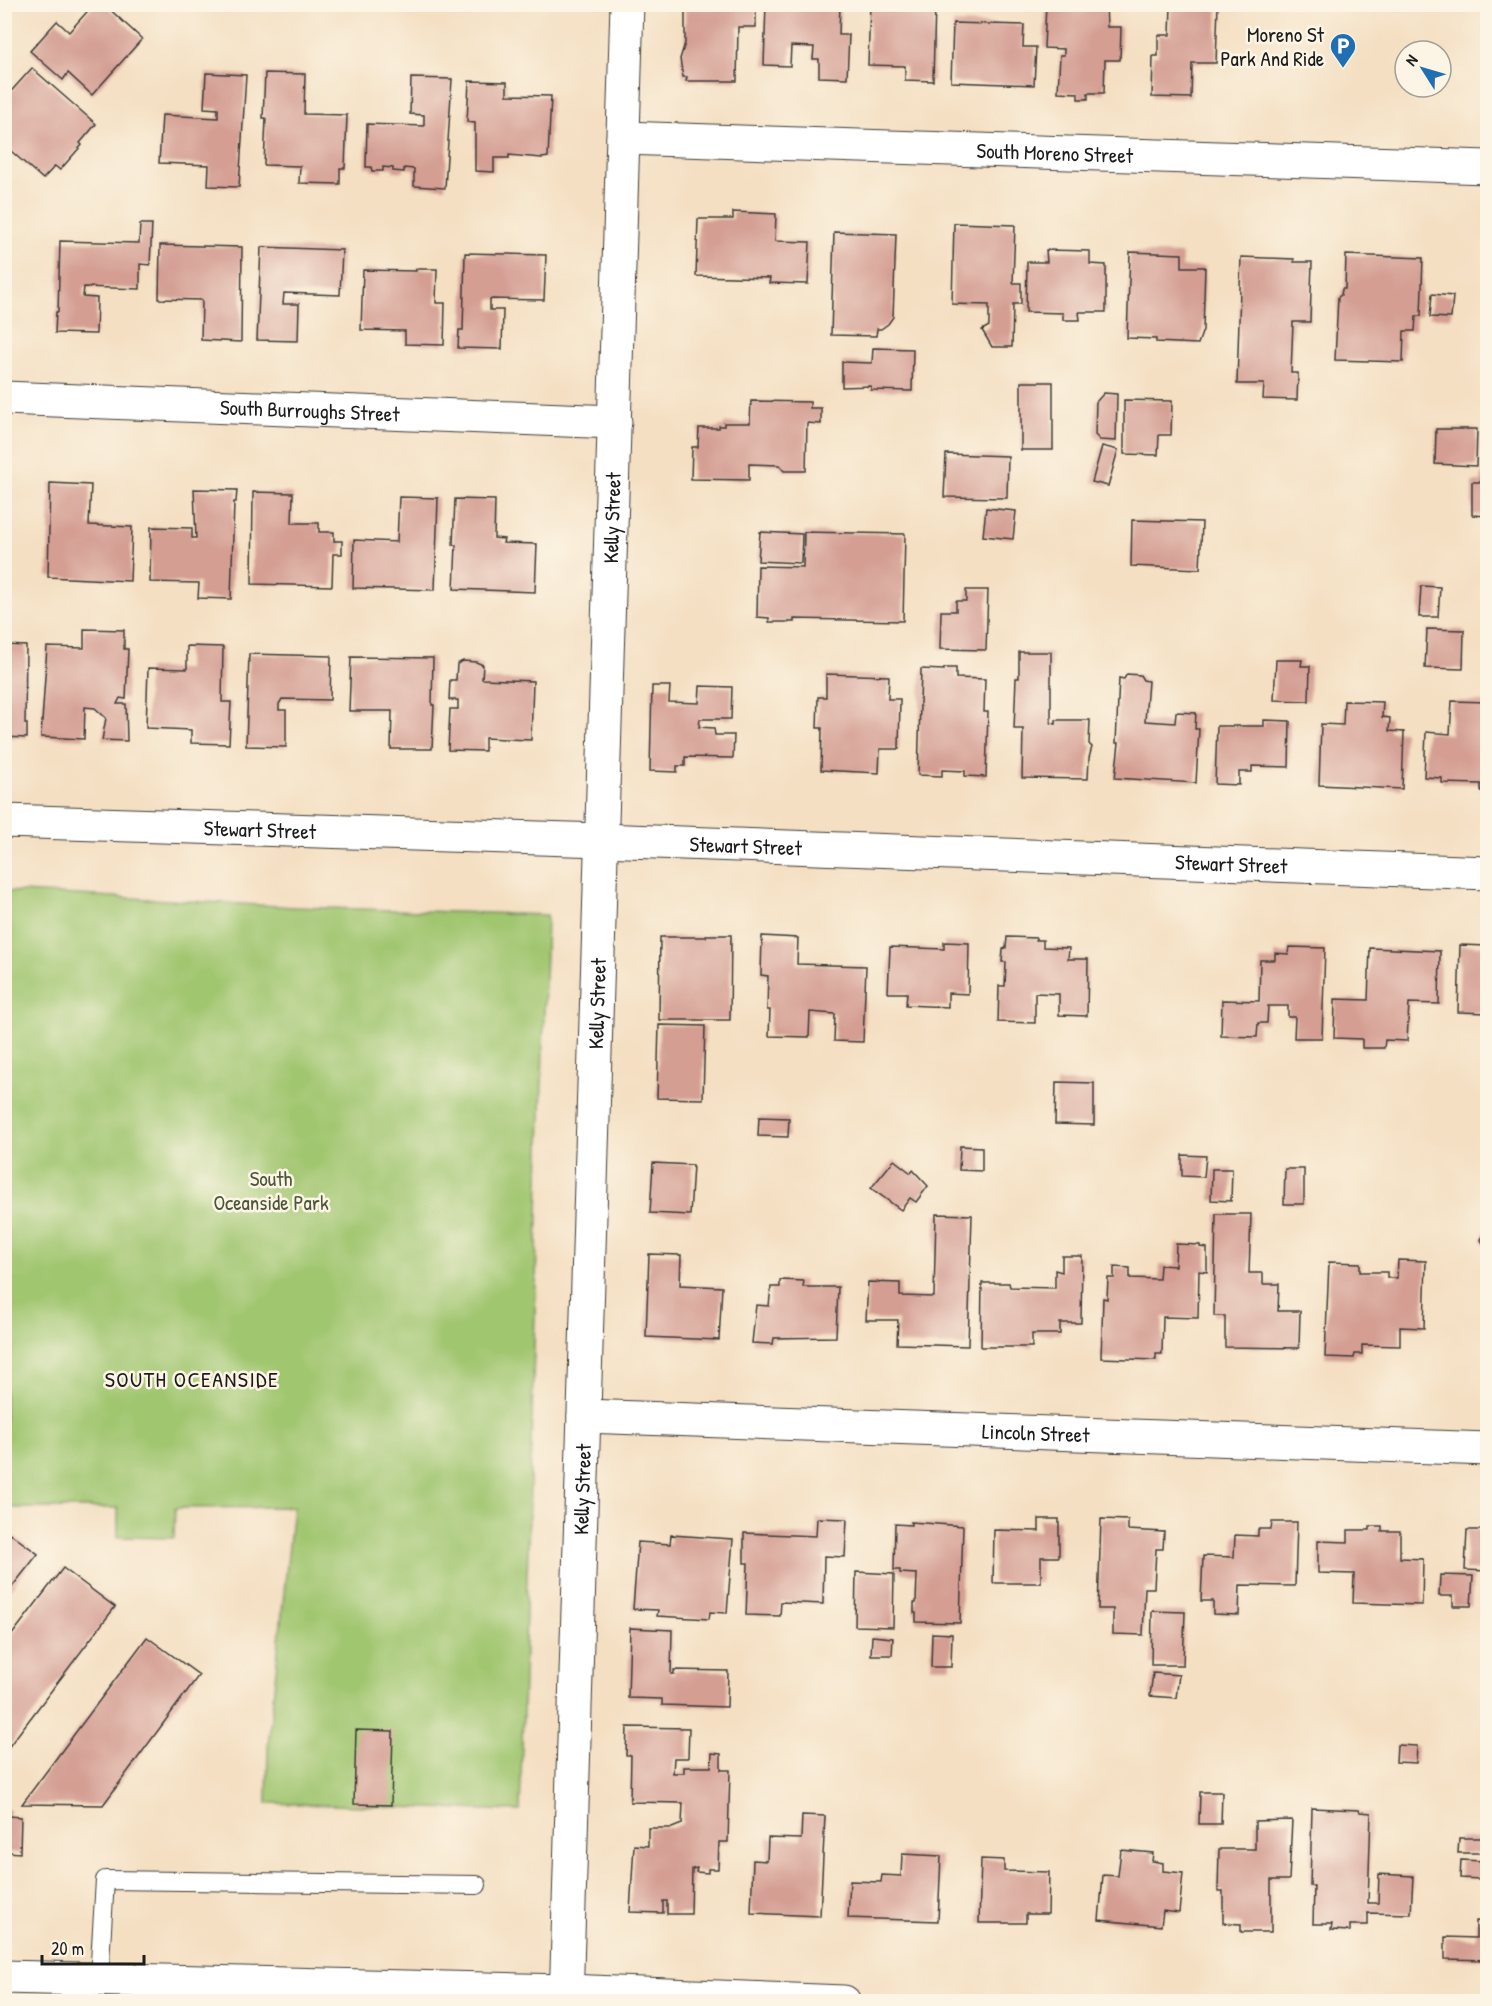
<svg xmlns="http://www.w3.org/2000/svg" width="1492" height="2006" font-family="'Patrick Hand',sans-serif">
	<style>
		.green { fill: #a0c670; stroke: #5e7146; stroke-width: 1.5 }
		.building { fill: #d49e93 }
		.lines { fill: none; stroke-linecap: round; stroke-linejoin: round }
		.service-casing { stroke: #3c3935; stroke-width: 20 }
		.minor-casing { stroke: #3c3935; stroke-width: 35 }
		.tertiary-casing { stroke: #3c3935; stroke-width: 35 }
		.service { stroke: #fff; stroke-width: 18 }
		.minor { stroke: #fff; stroke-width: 33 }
		.tertiary { stroke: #fff; stroke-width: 33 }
		.labels { text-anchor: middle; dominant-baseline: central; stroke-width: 5; stroke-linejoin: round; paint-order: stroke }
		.poi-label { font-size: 21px; fill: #1c1c1c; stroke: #fcf5e5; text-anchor: end }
		.street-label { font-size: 21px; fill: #1c1c1c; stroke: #fcf5e5 }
		.park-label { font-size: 21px; fill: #4a5839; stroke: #fcf5e5 }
		.neighbourhood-label { font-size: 22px; letter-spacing: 1.5px; fill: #1c1c1c; stroke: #fcf5e5 }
	</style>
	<rect width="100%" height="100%" fill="#fcf5e5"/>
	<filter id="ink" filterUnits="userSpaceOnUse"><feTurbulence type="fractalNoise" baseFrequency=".0167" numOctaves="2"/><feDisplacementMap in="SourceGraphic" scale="12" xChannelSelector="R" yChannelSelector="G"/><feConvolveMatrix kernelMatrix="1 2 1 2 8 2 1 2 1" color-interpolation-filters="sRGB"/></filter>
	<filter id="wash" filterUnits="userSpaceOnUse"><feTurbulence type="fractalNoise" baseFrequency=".008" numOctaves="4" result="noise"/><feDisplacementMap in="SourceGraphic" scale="24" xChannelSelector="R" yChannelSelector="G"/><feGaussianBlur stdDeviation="1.35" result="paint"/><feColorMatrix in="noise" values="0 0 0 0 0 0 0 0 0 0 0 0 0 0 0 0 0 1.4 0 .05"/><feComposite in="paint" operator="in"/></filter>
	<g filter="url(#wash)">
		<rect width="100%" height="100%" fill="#f4dfc2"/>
		<polygon class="green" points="4,891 295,907 547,915 520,1811 267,1803 268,1747 293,1507 175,1508 174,1538 118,1537 118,1508 5,1508"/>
		<g id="blocks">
			<g class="building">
				<polygon points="94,4 104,4 142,39 92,95 68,73 63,80 30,51 57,21 69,32"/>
				<polygon points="685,4 756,4 756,27 738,27 737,81 686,81 687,77 683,77 680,59 685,43"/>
				<polygon points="766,4 840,4 839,35 849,35 847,78 819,77 819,59 813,59 814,47 791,46 790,66 764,65"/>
				<polygon points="870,4 935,4 933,81 905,80 905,66 868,65"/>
				<polygon points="1046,4 1106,4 1107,27 1121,27 1120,60 1105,60 1104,93 1088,93 1088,99 1078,99 1078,93 1058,92 1060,55 1064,55 1064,49 1044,48"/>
				<polygon points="1171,4 1218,4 1216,63 1192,63 1191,98 1152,97 1153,56 1158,56 1158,35 1170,35"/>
				<polygon points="953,23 1024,25 1023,47 1036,47 1034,85 951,82"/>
				<polygon points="32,68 96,124 80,143 82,145 60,170 55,166 43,179 4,145 4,99"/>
				<polygon points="206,73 246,75 239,187 208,186 209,165 159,163 162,115 218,118 218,109 204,108"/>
				<polygon points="265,73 305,74 304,114 347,115 345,168 340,168 340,184 299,183 300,166 264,165 266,118 263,118"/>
				<polygon points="411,78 452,79 445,188 414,186 414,169 404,168 404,172 393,171 393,168 383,167 383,171 372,171 371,167 366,167 367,124 424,126 424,115 410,114"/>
				<polygon points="469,81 507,82 507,95 551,96 548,157 542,158 509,155 509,158 494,158 494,172 475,171 475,123 467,122"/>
				<polygon points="733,212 776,214 775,241 810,242 808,284 769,283 770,278 696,276 698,219 733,219"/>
				<polygon points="954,223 1015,225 1013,283 1021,283 1021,304 1013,304 1012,347 992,347 982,330 989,326 989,305 952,304"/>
				<polygon points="140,224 152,224 150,265 140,264 140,289 84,287 83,297 97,298 96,334 55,333 56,312 58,312 60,241 139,243"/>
				<polygon points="834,232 896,234 893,317 888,324 881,329 877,329 876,336 831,335"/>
				<polygon points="160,245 242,247 241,342 201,340 202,300 159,299"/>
				<polygon points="261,247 342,250 340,295 284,293 283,304 299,304 298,341 257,340"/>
				<polygon points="1046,250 1090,251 1090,264 1106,265 1106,312 1079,312 1080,320 1063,320 1063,313 1026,312 1027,262 1047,262"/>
				<polygon points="1130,252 1182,254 1182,267 1205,267 1203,330 1198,344 1156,342 1156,339 1127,338"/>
				<polygon points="465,253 546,255 544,300 490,299 490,310 503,310 502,349 458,348 459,330 463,330"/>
				<polygon points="1346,255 1423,258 1421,316 1416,316 1415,331 1404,331 1403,362 1335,360 1338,297 1341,295 1342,289 1345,289"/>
				<polygon points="1241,257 1294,259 1294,262 1312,262 1310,322 1293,322 1291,373 1298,373 1297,400 1263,399 1264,384 1237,384"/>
				<polygon points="4,262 9,262 7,344 4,344"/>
				<polygon points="416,269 437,269 436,303 445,303 444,345 405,344 405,331 361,330 363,270 416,271"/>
				<polygon points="1432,294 1453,296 1451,318 1430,317"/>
				<polygon points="873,348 913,349 912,391 871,390 871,386 842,387 842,362 872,363"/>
				<rect x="1021" y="382" width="32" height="68"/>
				<polygon points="1104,393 1117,394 1116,441 1100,440 1095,435 1096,402"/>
				<polygon points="1124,400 1172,401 1171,435 1159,435 1158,455 1124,454"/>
				<polygon points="751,401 810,402 810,408 821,408 821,424 807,423 806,471 784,471 779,465 749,464 749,480 691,479 692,447 698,447 699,428 719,428 719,426 724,426 724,423 750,423"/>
				<polygon points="1436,429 1477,429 1476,466 1435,464"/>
				<polygon points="1102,446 1118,450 1108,486 1092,482"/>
				<polygon points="946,454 1008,456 1007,498 944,497"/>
				<polygon points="1482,474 1488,474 1488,516 1472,515 1472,482 1481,482"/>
				<polygon points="50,483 91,485 89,525 132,527 130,581 48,577"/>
				<polygon points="194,489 237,490 236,502 234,502 231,599 198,598 199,583 150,582 151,527 192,528 192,538 196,538"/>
				<polygon points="253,492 293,493 292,523 319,523 319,532 334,532 334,541 342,541 342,554 333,554 332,586 252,584"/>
				<polygon points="399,497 438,498 435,590 353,588 354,540 397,542"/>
				<polygon points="455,499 495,500 494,538 504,539 503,543 537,544 535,592 454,589 456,545 453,545"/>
				<polygon points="986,508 1016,511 1013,539 983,536"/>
				<polygon points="1132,520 1202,522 1200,569 1131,566"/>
				<polygon points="760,532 802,534 801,563 758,561"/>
				<polygon points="804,532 905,534 903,621 794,619 794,622 769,622 769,618 757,617 758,566 803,567"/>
				<polygon points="1421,586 1440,587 1438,617 1419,617"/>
				<polygon points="966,590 988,590 986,650 940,649 941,611 956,611 956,601 966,601"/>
				<polygon points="84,629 124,630 124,649 128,649 126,699 120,698 117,704 126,704 127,741 102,740 106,718 95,708 85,707 84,739 41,737 47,647 84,648"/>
				<polygon points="1427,629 1464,630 1463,669 1425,668"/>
				<polygon points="4,645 26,646 25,724 27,724 27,738 4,737"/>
				<polygon points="187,646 223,647 222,702 231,702 229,744 191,743 191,730 146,728 148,668 187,669"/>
				<polygon points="1019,652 1051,652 1051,723 1056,724 1056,720 1090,720 1089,744 1092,747 1089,758 1088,779 1022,778 1023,729 1014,729 1016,678 1019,678"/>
				<polygon points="249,654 331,656 330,700 282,699 279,704 279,710 286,710 286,747 246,746"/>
				<polygon points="351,657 433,658 432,705 434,705 432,749 391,749 392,711 349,711"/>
				<polygon points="1276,660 1302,660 1301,666 1310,666 1309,701 1274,700"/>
				<polygon points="463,661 476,662 483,665 482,679 533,681 531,740 485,738 485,751 448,750 450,709 458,709 458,700 449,700 450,680 456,680 457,664"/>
				<polygon points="944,668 956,668 956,678 985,679 984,712 988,712 986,777 965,776 965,771 942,770 942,776 918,775 921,669 944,670"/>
				<polygon points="826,674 889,676 888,699 900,699 899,749 880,749 879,773 821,770 822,728 817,728 818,697 826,697"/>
				<polygon points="1127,674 1140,675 1143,680 1148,681 1145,721 1175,723 1176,712 1196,713 1195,729 1199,729 1196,783 1115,778 1119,743 1116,743 1119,678 1124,679"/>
				<polygon points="652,686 670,686 669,702 699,703 700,686 732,687 731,719 700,719 699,727 714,728 715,735 734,735 733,758 685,757 685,766 677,766 677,772 650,771"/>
				<polygon points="1344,701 1383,702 1382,717 1390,718 1389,731 1404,732 1402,789 1319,785 1321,724 1343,725"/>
				<polygon points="1452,701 1487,702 1488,792 1481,791 1481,784 1442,783 1442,778 1424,777 1426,732 1450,734"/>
				<polygon points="1264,720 1290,721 1289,767 1252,766 1252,772 1239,772 1239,785 1215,784 1217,726 1264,726"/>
				<polygon points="706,935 731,935 730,1020 659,1020 660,937 706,937"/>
				<polygon points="762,936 798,938 797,964 866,966 863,1042 834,1041 835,1014 810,1012 809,1037 769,1036 770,1010 767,1010 768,976 761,975"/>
				<polygon points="1007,937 1036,938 1036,940 1043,940 1043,947 1069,948 1068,959 1088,959 1087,1016 1059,1015 1059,994 1035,993 1035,1023 998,1022 999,986 1005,986 1006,962 1002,962 1003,949 1006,948"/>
				<polygon points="944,942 969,943 968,994 948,993 948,1007 906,1005 907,993 888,993 890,947 944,949"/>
				<polygon points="1460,945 1488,946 1488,1013 1458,1012"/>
				<polygon points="1289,947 1325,948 1322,1038 1294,1038 1295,1017 1288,1017 1288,1006 1268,1006 1267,1023 1258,1023 1257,1037 1221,1036 1222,1000 1259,1001 1260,960 1275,960 1275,953 1288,954"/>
				<polygon points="1370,948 1440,951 1439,1004 1409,1003 1407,1041 1385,1040 1384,1048 1362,1048 1362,1039 1334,1038 1335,999 1368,1000"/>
				<polygon points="659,1025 705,1026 703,1099 657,1098"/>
				<polygon points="1056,1082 1094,1083 1094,1125 1055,1124"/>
				<polygon points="759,1117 789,1118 788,1137 758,1136"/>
				<polygon points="960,1146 982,1147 982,1171 959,1170"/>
				<polygon points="1182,1155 1206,1156 1204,1177 1182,1176"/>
				<polygon points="894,1160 911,1173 913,1170 928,1186 916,1202 910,1198 901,1210 871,1188"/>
				<polygon points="653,1163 693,1165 690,1215 650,1213"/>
				<polygon points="1212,1169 1232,1169 1231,1201 1211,1200"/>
				<polygon points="1285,1169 1304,1169 1304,1204 1284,1204"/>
				<polygon points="936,1214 972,1215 968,1346 897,1344 898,1320 866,1320 868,1282 900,1283 900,1296 934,1297"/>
				<polygon points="1216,1214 1251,1214 1249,1273 1263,1273 1263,1284 1279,1284 1278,1311 1300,1311 1299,1348 1225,1347 1225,1316 1214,1316"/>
				<polygon points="1488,1228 1488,1251 1481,1240 1484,1230"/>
				<polygon points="1176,1244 1200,1245 1200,1247 1207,1248 1207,1272 1199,1271 1198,1318 1163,1317 1162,1354 1156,1354 1156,1360 1101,1358 1103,1298 1107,1299 1108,1278 1114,1278 1114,1267 1130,1268 1130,1278 1159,1279 1160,1265 1175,1266"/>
				<polygon points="649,1254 681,1255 680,1285 722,1287 719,1340 646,1337"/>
				<polygon points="1062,1256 1082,1256 1081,1323 1060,1323 1060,1334 1032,1334 1032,1347 981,1347 982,1283 1009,1283 1010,1287 1055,1288 1055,1270 1062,1272"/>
				<polygon points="1398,1260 1426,1261 1424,1328 1400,1327 1400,1346 1362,1345 1362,1354 1355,1354 1354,1358 1325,1357 1329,1262 1360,1263 1360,1272 1387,1272 1387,1278 1397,1278"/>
				<polygon points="780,1280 804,1281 803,1287 838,1287 836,1337 774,1338 773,1344 752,1343 756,1305 769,1306 771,1287 780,1287"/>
				<polygon points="817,1518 847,1519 845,1557 824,1556 823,1604 781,1602 780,1616 746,1615 748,1563 744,1563 744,1533 816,1536"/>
				<polygon points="1039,1519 1059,1519 1059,1557 1041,1557 1041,1583 993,1583 994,1530 1039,1531"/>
				<polygon points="1101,1519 1128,1520 1128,1530 1164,1532 1163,1549 1156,1549 1154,1588 1145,1588 1143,1635 1113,1634 1113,1609 1098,1609"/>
				<polygon points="911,1522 963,1526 960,1623 916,1622 916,1613 914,1613 914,1603 916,1603 917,1574 900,1573 900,1570 894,1570 895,1524 911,1525"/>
				<polygon points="1272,1522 1297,1522 1295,1586 1240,1585 1239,1615 1213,1614 1213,1601 1201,1601 1203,1556 1234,1557 1235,1535 1258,1536 1258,1529 1271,1529"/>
				<polygon points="1370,1526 1382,1526 1382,1531 1400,1531 1400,1558 1423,1559 1422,1605 1353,1603 1354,1574 1318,1573 1318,1541 1348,1542 1348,1530 1370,1530"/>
				<polygon points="4,1529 38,1554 4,1597"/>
				<polygon points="1467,1530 1488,1530 1488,1571 1465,1570"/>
				<polygon points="671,1535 733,1539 727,1613 710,1612 709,1619 657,1616 658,1610 633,1609 638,1542 670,1544"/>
				<polygon points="63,1568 115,1607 4,1753 4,1645"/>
				<polygon points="856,1572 894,1574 893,1627 855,1626"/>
				<polygon points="1440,1575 1473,1576 1471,1606 1453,1606 1453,1596 1439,1596"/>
				<polygon points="1152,1611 1185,1612 1183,1665 1151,1665"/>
				<polygon points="630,1628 672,1630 671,1674 674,1674 674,1670 728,1671 727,1707 662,1705 662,1699 628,1698"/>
				<polygon points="932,1633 952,1634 951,1667 931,1667"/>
				<polygon points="872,1636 893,1638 892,1655 871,1655"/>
				<polygon points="147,1637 199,1675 103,1805 22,1804"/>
				<polygon points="1153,1673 1179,1675 1176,1698 1150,1696"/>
				<polygon points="627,1727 689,1728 688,1758 674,1758 673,1773 684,1773 684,1767 711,1767 712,1753 721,1754 721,1770 730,1770 728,1842 719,1842 718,1869 708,1869 708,1873 696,1872 697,1868 692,1869 691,1914 667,1914 667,1901 663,1901 663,1913 630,1912 634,1845 648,1846 648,1828 672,1828 682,1824 683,1803 630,1802 631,1755 626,1755"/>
				<polygon points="356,1730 393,1731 391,1805 354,1804"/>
				<polygon points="1397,1745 1417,1746 1416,1763 1396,1762"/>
				<polygon points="1200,1792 1222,1792 1221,1824 1199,1824"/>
				<polygon points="1312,1808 1359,1810 1360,1812 1371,1813 1368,1903 1378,1903 1379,1874 1413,1876 1411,1914 1368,1913 1368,1925 1350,1925 1350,1931 1331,1930 1332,1924 1313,1924 1314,1886 1310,1886"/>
				<polygon points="4,1809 10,1810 9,1816 21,1817 20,1853 8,1852 6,1893 4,1893"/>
				<polygon points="802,1815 825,1816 820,1916 751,1913 753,1860 767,1861 768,1838 801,1839"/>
				<polygon points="1292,1820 1289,1880 1271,1880 1271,1932 1241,1932 1241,1924 1223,1923 1223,1891 1218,1891 1219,1849 1255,1849 1255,1821"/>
				<polygon points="1459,1838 1482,1838 1482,1853 1458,1853"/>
				<polygon points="1121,1850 1153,1853 1152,1861 1163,1863 1163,1871 1183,1873 1179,1913 1163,1911 1161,1926 1099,1920 1103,1875 1118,1876"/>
				<polygon points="902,1854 941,1856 938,1921 848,1918 850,1881 881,1882 882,1875 901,1876"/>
				<polygon points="981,1859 1004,1860 1004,1871 1049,1872 1048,1914 1026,1914 1026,1923 979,1923"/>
				<polygon points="1461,1860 1482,1861 1481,1879 1460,1878"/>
				<polygon points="1476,1921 1488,1922 1488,1960 1445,1959 1445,1937 1476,1938"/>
			</g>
		</g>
	</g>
	<g filter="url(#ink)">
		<use href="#blocks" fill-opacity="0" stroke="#3c3935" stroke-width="1.5"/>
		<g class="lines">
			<g class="service-casing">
				<polyline id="service" points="99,1979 105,1880 477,1885"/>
			</g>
			<g class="minor-casing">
				<g id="minor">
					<path id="s1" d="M623,138L1488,167"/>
					<path id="s2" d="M4,398L615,422"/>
					<path id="s3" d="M584,1416L1488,1449"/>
					<polyline points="4,1977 566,1991 844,2002"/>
					<path id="s4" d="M566,2002L627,4"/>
				</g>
			</g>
			<g class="tertiary-casing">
				<g id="tertiary">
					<path id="s5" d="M4,821L601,840L1488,873"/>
				</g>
			</g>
			<use href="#service" class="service"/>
			<use href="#minor" class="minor"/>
			<use href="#tertiary" class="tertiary"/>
		</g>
	</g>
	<defs>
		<g id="parking-pin" transform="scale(1.35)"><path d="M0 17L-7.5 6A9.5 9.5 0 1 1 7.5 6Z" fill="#1f6fb2" stroke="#fcf5e5"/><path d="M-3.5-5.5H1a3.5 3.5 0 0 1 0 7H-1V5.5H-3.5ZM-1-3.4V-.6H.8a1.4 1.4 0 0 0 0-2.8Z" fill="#fff"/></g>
	</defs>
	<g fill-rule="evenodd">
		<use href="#parking-pin" x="1343" y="46"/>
	</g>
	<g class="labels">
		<g class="poi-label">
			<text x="1324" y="34">Moreno St<tspan x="1324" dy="24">Park And Ride</tspan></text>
		</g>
		<g class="street-label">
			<text stroke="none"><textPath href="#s1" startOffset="432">South Moreno Street</textPath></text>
			<text stroke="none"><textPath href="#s2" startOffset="306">South Burroughs Street</textPath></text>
			<text stroke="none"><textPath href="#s4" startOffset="1485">Kelly Street</textPath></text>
			<text stroke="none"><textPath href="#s5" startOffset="256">Stewart Street</textPath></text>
			<text stroke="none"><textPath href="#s5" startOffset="742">Stewart Street</textPath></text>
			<text stroke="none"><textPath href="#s5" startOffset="1228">Stewart Street</textPath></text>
			<text stroke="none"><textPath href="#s4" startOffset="999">Kelly Street</textPath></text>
			<text stroke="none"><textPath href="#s3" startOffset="452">Lincoln Street</textPath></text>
			<text stroke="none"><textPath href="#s4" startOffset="513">Kelly Street</textPath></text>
		</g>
		<g class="park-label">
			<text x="271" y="1178">South<tspan x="271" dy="24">Oceanside Park</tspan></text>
		</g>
		<g class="neighbourhood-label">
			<text x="192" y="1379">SOUTH OCEANSIDE</text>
		</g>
	</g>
	<rect width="1492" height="2006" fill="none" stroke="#fcf5e5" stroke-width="24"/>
	<g transform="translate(1423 69) rotate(307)"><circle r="28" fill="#fcf5e5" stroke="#a29e95" stroke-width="1.5"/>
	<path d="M0-4.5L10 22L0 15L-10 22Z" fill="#1f6fb2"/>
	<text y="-9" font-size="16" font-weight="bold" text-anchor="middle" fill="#1c1c1c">N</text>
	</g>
	<path d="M42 1955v9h102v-9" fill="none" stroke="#1c1c1c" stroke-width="3"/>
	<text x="51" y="1955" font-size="18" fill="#1c1c1c" stroke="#fcf5e5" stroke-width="4.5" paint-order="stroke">20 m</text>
</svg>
